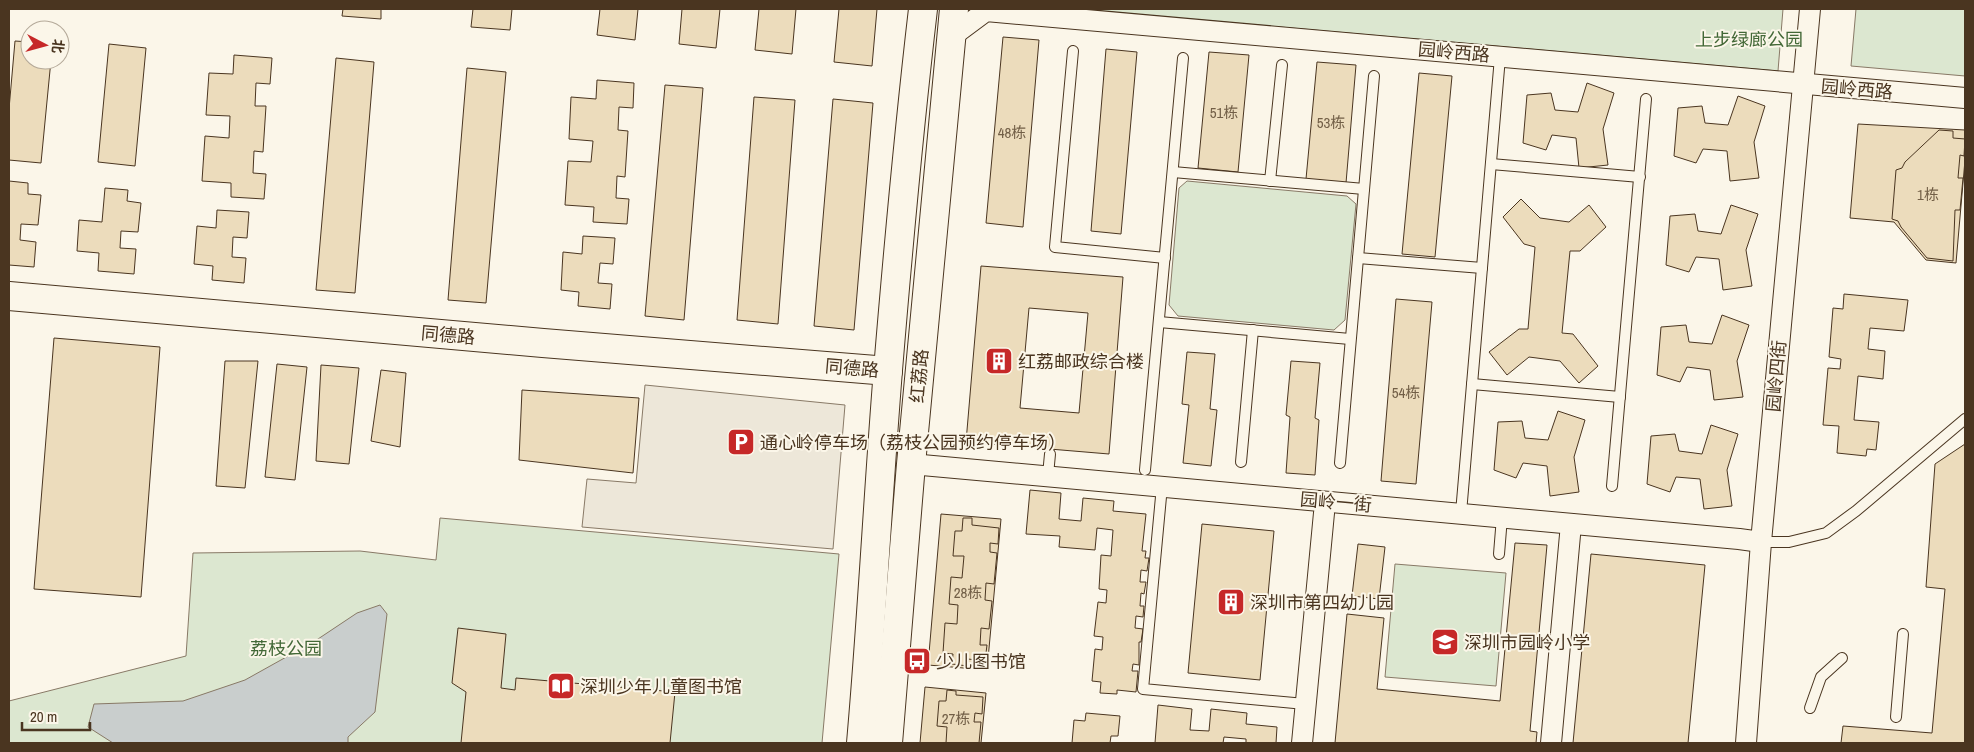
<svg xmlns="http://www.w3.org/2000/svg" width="1974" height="752" font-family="'Archivo Narrow','Noto Sans SC',sans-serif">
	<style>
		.green { fill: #dce7d0; stroke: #887966 }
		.parking { fill: #ede7d9; stroke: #887966 }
		.water { fill: #c9cecd; stroke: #887966 }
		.building { fill: #ecdcbc; stroke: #4a3520; fill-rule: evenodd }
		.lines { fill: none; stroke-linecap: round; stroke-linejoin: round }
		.lane-casing { stroke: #4a3520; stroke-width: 12 }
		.street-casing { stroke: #4a3520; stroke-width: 22 }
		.secondary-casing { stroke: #4a3520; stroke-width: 30 }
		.lane { stroke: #fbf6e9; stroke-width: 10 }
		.street { stroke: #fbf6e9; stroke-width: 20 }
		.secondary { stroke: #fbf6e9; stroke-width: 28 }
		.labels { text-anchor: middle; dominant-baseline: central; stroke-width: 4; stroke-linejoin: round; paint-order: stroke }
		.number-label { font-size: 15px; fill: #725f47 }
		.park-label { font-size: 18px; fill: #436837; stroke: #fbf6e9 }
		.street-label { font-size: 18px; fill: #4a3520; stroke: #fbf6e9 }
		.poi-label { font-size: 18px; fill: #4a3520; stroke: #fbf6e9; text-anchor: start }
	</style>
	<rect width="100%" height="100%" fill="#fbf6e9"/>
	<g class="green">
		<polygon points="1076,9 1783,9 1778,71"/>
		<polygon points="1856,9 1965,9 1965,76 1851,66"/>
		<polygon points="1187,181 1347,196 1356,204 1345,320 1334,330 1178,316 1169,305 1179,188"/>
		<polygon points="440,518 839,554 822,743 9,743 9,701 186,656 193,553 360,551 436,560"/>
		<polygon points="1395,564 1506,573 1496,686 1385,677"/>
	</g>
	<polygon class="parking" points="645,385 845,405 833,549 582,527 587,479 636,483"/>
	<polygon class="water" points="380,605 387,614 375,712 348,737 348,743 113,743 88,727 94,704 183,701 245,680 315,641 357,613"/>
	<g class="building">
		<polygon points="343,9 381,9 381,19 342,16"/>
		<polygon points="473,9 512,9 510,30 471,27"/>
		<polygon points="600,9 638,9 635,40 597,35"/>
		<polygon points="682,9 720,9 716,48 679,44"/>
		<polygon points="759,9 796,9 792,54 755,50"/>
		<polygon points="839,9 877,9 872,66 834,62"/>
		<polygon points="1003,37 1039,40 1023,227 986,223"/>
		<polygon points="15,41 30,42 30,60 51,60 41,163 9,160 9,109"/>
		<polygon points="109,44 146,48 135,166 98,162"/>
		<polygon points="1106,49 1137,52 1121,234 1091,231"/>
		<polygon points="1209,52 1249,55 1238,172 1198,168"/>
		<polygon points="234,55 272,58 270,84 256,83 255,106 266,106 263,152 254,151 253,173 266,174 264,199 231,197 231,183 202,181 205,136 229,138 230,116 206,115 209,73 233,74"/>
		<polygon points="336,58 374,62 355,293 316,290"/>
		<polygon points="1317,62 1356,65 1346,183 1306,179"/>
		<polygon points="467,68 506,72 486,303 448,300"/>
		<polygon points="1419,73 1452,76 1435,257 1402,254"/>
		<polygon points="597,80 634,83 633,108 619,107 618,130 628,131 625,177 617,176 616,198 629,199 627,224 593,222 594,207 565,205 568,161 591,162 593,141 569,139 571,97 596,99"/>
		<polygon points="1587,83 1614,93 1603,129 1608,165 1579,168 1576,138 1552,135 1546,150 1523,143 1527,95 1551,93 1555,110 1578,112"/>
		<polygon points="665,85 703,88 684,320 645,316"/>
		<polygon points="1738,96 1765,106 1754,142 1759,178 1730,181 1727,151 1703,149 1696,163 1674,156 1678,108 1702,106 1705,123 1728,125"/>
		<polygon points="754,97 795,100 778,324 737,320"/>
		<polygon points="833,99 873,103 854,330 814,326"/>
		<polygon points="1858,124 1965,130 1965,160 1956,263 1926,260 1894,222 1850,218"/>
		<polygon points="1939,130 1953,131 1953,138 1965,139 1964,156 1960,155 1958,178 1963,178 1960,210 1955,210 1953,261 1927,258 1901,227 1898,221 1892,219 1896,170 1902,168 1905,162"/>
		<polygon points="9,181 28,183 28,194 41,195 38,225 21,224 20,240 36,242 34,267 9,265"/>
		<polygon points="105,188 128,190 127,201 141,203 138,232 121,231 120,248 136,249 134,274 98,271 99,253 77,251 79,220 102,222"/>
		<polygon points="1521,199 1540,218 1569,222 1589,205 1606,227 1580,251 1570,251 1562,333 1573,334 1598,366 1579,383 1560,361 1529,357 1507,375 1489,352 1519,329 1528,329 1535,247 1524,244 1503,217"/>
		<polygon points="1731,205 1758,214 1746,250 1752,286 1723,290 1719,259 1696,257 1689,272 1666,265 1670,216 1695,214 1698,231 1721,234"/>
		<polygon points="217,210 249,212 247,238 233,237 232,257 246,258 244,283 212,280 213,266 194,264 197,226 216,228"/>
		<polygon points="583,236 615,238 613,264 600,263 598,283 612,284 610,309 578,306 579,292 561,290 563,252 582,254"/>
		<path d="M981,266L1123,277L1109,454L966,442ZM1029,308L1088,313L1079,413L1020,408Z"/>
		<polygon points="1844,294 1908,300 1904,331 1870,328 1868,349 1885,351 1883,379 1858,376 1854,420 1879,422 1876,450 1867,449 1866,456 1837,453 1839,426 1823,425 1828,368 1840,369 1841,359 1829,357 1833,308 1843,309"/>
		<polygon points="1396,299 1432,302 1416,484 1381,481"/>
		<polygon points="1722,315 1749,325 1737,361 1743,397 1714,400 1710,370 1687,367 1680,382 1657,375 1661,327 1686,325 1689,342 1712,344"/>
		<polygon points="54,338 160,347 141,597 34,589"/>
		<polygon points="1187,352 1215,354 1210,409 1217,410 1211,466 1183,463 1189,405 1182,404"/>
		<polygon points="225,361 258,361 245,488 216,486"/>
		<polygon points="1291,361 1320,363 1315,418 1319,420 1315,475 1286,473 1290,417 1286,415"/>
		<polygon points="277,364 307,367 295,480 265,477"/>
		<polygon points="321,365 359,368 349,464 316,461"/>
		<polygon points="381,370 406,373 400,447 371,441"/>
		<polygon points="522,390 639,398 633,473 519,460"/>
		<polygon points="1558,411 1585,420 1574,457 1579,492 1550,496 1547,466 1523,463 1516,478 1494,470 1498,422 1522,421 1525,438 1548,440"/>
		<polygon points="1711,425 1738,434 1727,470 1732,506 1704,509 1700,479 1676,477 1670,492 1647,484 1651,436 1675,434 1679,451 1702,454"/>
		<polygon points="1965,444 1965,743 1841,743 1843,726 1932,733 1945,589 1926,587 1935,464"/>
		<polygon points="1030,490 1061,493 1059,519 1081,521 1083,498 1114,501 1113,511 1146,514 1142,551 1146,551 1145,558 1149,558 1147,571 1141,570 1140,582 1146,582 1144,594 1141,593 1140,606 1144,606 1143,617 1136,616 1135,628 1143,629 1141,642 1139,642 1139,665 1133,664 1132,671 1138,671 1136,692 1117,690 1117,694 1100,693 1101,682 1092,681 1095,649 1102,650 1103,637 1094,636 1098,602 1106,603 1107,590 1099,589 1101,555 1111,556 1113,530 1097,528 1095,550 1059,547 1060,536 1026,534"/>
		<polygon points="941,514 1001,519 987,670 928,665"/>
		<polygon points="963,518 972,518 972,525 999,528 998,544 990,543 990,552 997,553 994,584 986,583 985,600 992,601 989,629 981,628 980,645 987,645 985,661 968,659 968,666 952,664 953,654 943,653 945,623 957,624 958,605 949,604 951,577 962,578 964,556 953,556 955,531 962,531"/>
		<polygon points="1202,524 1274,531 1260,680 1188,673"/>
		<polygon points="1515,543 1547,545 1530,731 1537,732 1536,743 1335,743 1347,614 1384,618 1377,689 1500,701"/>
		<polygon points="1358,544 1385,547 1379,599 1352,596"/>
		<polygon points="1591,554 1705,565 1688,743 1573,743"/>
		<polygon points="458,628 506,634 501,688 515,690 516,678 675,692 670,743 461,743 466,692 452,683"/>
		<polygon points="925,687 986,693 981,743 920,743"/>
		<polygon points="947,690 956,691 956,695 983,697 982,714 975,713 974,722 981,722 979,743 946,743 947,727 937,726 939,701 946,701"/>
		<polygon points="1158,705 1192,709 1190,730 1209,731 1211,709 1247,713 1246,724 1277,727 1276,743 1246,743 1246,739 1224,737 1223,743 1155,743"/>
		<polygon points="1086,713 1120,716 1118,736 1111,736 1110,743 1072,743 1074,720 1085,721"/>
	</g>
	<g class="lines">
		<g class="lane-casing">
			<g id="lane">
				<polyline points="1073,51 1055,247 1165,258"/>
				<polyline points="1491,164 1640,177"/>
				<polyline points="1173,172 1364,189"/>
				<polyline points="1270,181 1282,65"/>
				<polyline points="1358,258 1482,268"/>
				<polyline points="1159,322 1350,339"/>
				<polyline points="1472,384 1620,397"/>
				<polyline points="1241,462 1253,330"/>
				<polyline points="1340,463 1374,76"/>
				<polyline points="1145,470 1183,58"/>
				<polyline points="1048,475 1050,454"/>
				<polyline points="1162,486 1143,689 1305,704"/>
				<polyline points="1612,486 1646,99"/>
				<polyline points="1461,513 1500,57"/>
				<polyline points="1761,542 1789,542 1826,533 1856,511 1965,419"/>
				<polyline points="1499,554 1502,517"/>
				<polyline points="1810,708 1821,677 1842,658"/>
				<polyline points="1896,717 1903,634"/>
			</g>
		</g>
		<g class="street-casing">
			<g id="street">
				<polyline points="951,37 986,11 1965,98"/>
				<polyline points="911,464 1739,539 1761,542"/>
				<polyline points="1302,743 1324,513"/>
				<polyline points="1551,743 1571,524"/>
				<polyline points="1746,743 1761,542 1810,9"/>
			</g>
		</g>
		<g class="secondary-casing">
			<g id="secondary">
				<polyline points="9,296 543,343 888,371"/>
				<path d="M861,743C872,619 878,494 888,370C898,249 909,129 923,9"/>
				<polyline points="888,743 911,464 954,9"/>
			</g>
		</g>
		<use href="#lane" class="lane"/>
		<use href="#street" class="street"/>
		<use href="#secondary" class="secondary"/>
	</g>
	<defs>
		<g id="building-square" transform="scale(1.4375)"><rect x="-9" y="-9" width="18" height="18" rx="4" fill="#c62828" stroke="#fbf6e9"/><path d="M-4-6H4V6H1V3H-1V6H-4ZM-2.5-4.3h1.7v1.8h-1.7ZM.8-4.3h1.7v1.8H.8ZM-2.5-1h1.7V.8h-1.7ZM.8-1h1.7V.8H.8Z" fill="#fff"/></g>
		<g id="parking-square" transform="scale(1.4375)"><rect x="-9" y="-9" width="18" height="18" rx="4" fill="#c62828" stroke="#fbf6e9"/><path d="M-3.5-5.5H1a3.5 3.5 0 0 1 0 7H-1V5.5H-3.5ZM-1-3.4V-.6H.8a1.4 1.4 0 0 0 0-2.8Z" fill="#fff"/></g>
		<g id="school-square" transform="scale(1.4375)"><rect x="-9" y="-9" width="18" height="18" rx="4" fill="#c62828" stroke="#fbf6e9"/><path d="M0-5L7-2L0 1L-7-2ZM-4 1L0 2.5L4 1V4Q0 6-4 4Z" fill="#fff"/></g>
		<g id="bus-square" transform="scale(1.4375)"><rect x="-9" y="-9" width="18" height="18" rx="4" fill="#c62828" stroke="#fbf6e9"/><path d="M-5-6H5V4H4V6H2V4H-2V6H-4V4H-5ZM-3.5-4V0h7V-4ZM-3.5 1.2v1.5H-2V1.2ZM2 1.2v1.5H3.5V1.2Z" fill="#fff"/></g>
		<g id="library-square" transform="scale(1.4375)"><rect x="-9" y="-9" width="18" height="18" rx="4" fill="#c62828" stroke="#fbf6e9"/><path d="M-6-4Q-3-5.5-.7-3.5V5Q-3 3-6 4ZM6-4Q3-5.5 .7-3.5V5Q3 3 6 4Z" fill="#fff"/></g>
	</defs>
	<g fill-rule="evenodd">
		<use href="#building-square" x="999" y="361"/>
		<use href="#parking-square" x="741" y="442"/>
		<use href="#building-square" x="1231" y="602"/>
		<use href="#school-square" x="1445" y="642"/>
		<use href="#bus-square" x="917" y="661"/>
		<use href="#library-square" x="561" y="686"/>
	</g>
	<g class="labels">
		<g class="number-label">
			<text x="1224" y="112">51栋</text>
			<text x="1331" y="122">53栋</text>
			<text x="1012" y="132">48栋</text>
			<text x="1928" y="194">1栋</text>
			<text x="1406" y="392">54栋</text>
			<text x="968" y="592">28栋</text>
			<text x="956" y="718">27栋</text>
		</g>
		<g class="park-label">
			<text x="1749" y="39">上步绿廊公园</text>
			<text x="286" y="648">荔枝公园</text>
		</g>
		<g class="street-label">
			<text transform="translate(1454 52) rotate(5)">园岭西路</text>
			<text transform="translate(1857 89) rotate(5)">园岭西路</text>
			<text transform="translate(448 335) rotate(5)">同德路</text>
			<text transform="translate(852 368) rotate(5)">同德路</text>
			<text transform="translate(919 376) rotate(-85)">红荔路</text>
			<text transform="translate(1776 376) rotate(-85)">园岭四街</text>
			<text transform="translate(1336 502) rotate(5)">园岭一街</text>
		</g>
		<g class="poi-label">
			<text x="1018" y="361">红荔邮政综合楼</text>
			<text x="760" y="442">通心岭停车场（荔枝公园预约停车场）</text>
			<text x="1250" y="602">深圳市第四幼儿园</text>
			<text x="1464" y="642">深圳市园岭小学</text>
			<text x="936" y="661">少儿图书馆</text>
			<text x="580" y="686">深圳少年儿童图书馆</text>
		</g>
	</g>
	<rect width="1974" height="752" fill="none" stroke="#4a3520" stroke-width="20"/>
	<g transform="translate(45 45) rotate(96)"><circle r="24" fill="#fbf6e9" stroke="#b4a999"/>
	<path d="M0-4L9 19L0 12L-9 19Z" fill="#c62828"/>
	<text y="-8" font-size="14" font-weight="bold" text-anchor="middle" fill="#4a3520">北</text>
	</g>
	<path d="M22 722v8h68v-8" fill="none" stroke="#4a3520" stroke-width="2.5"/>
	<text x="30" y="722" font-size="15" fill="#4a3520" stroke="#fbf6e9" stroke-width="4" paint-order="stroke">20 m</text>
</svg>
